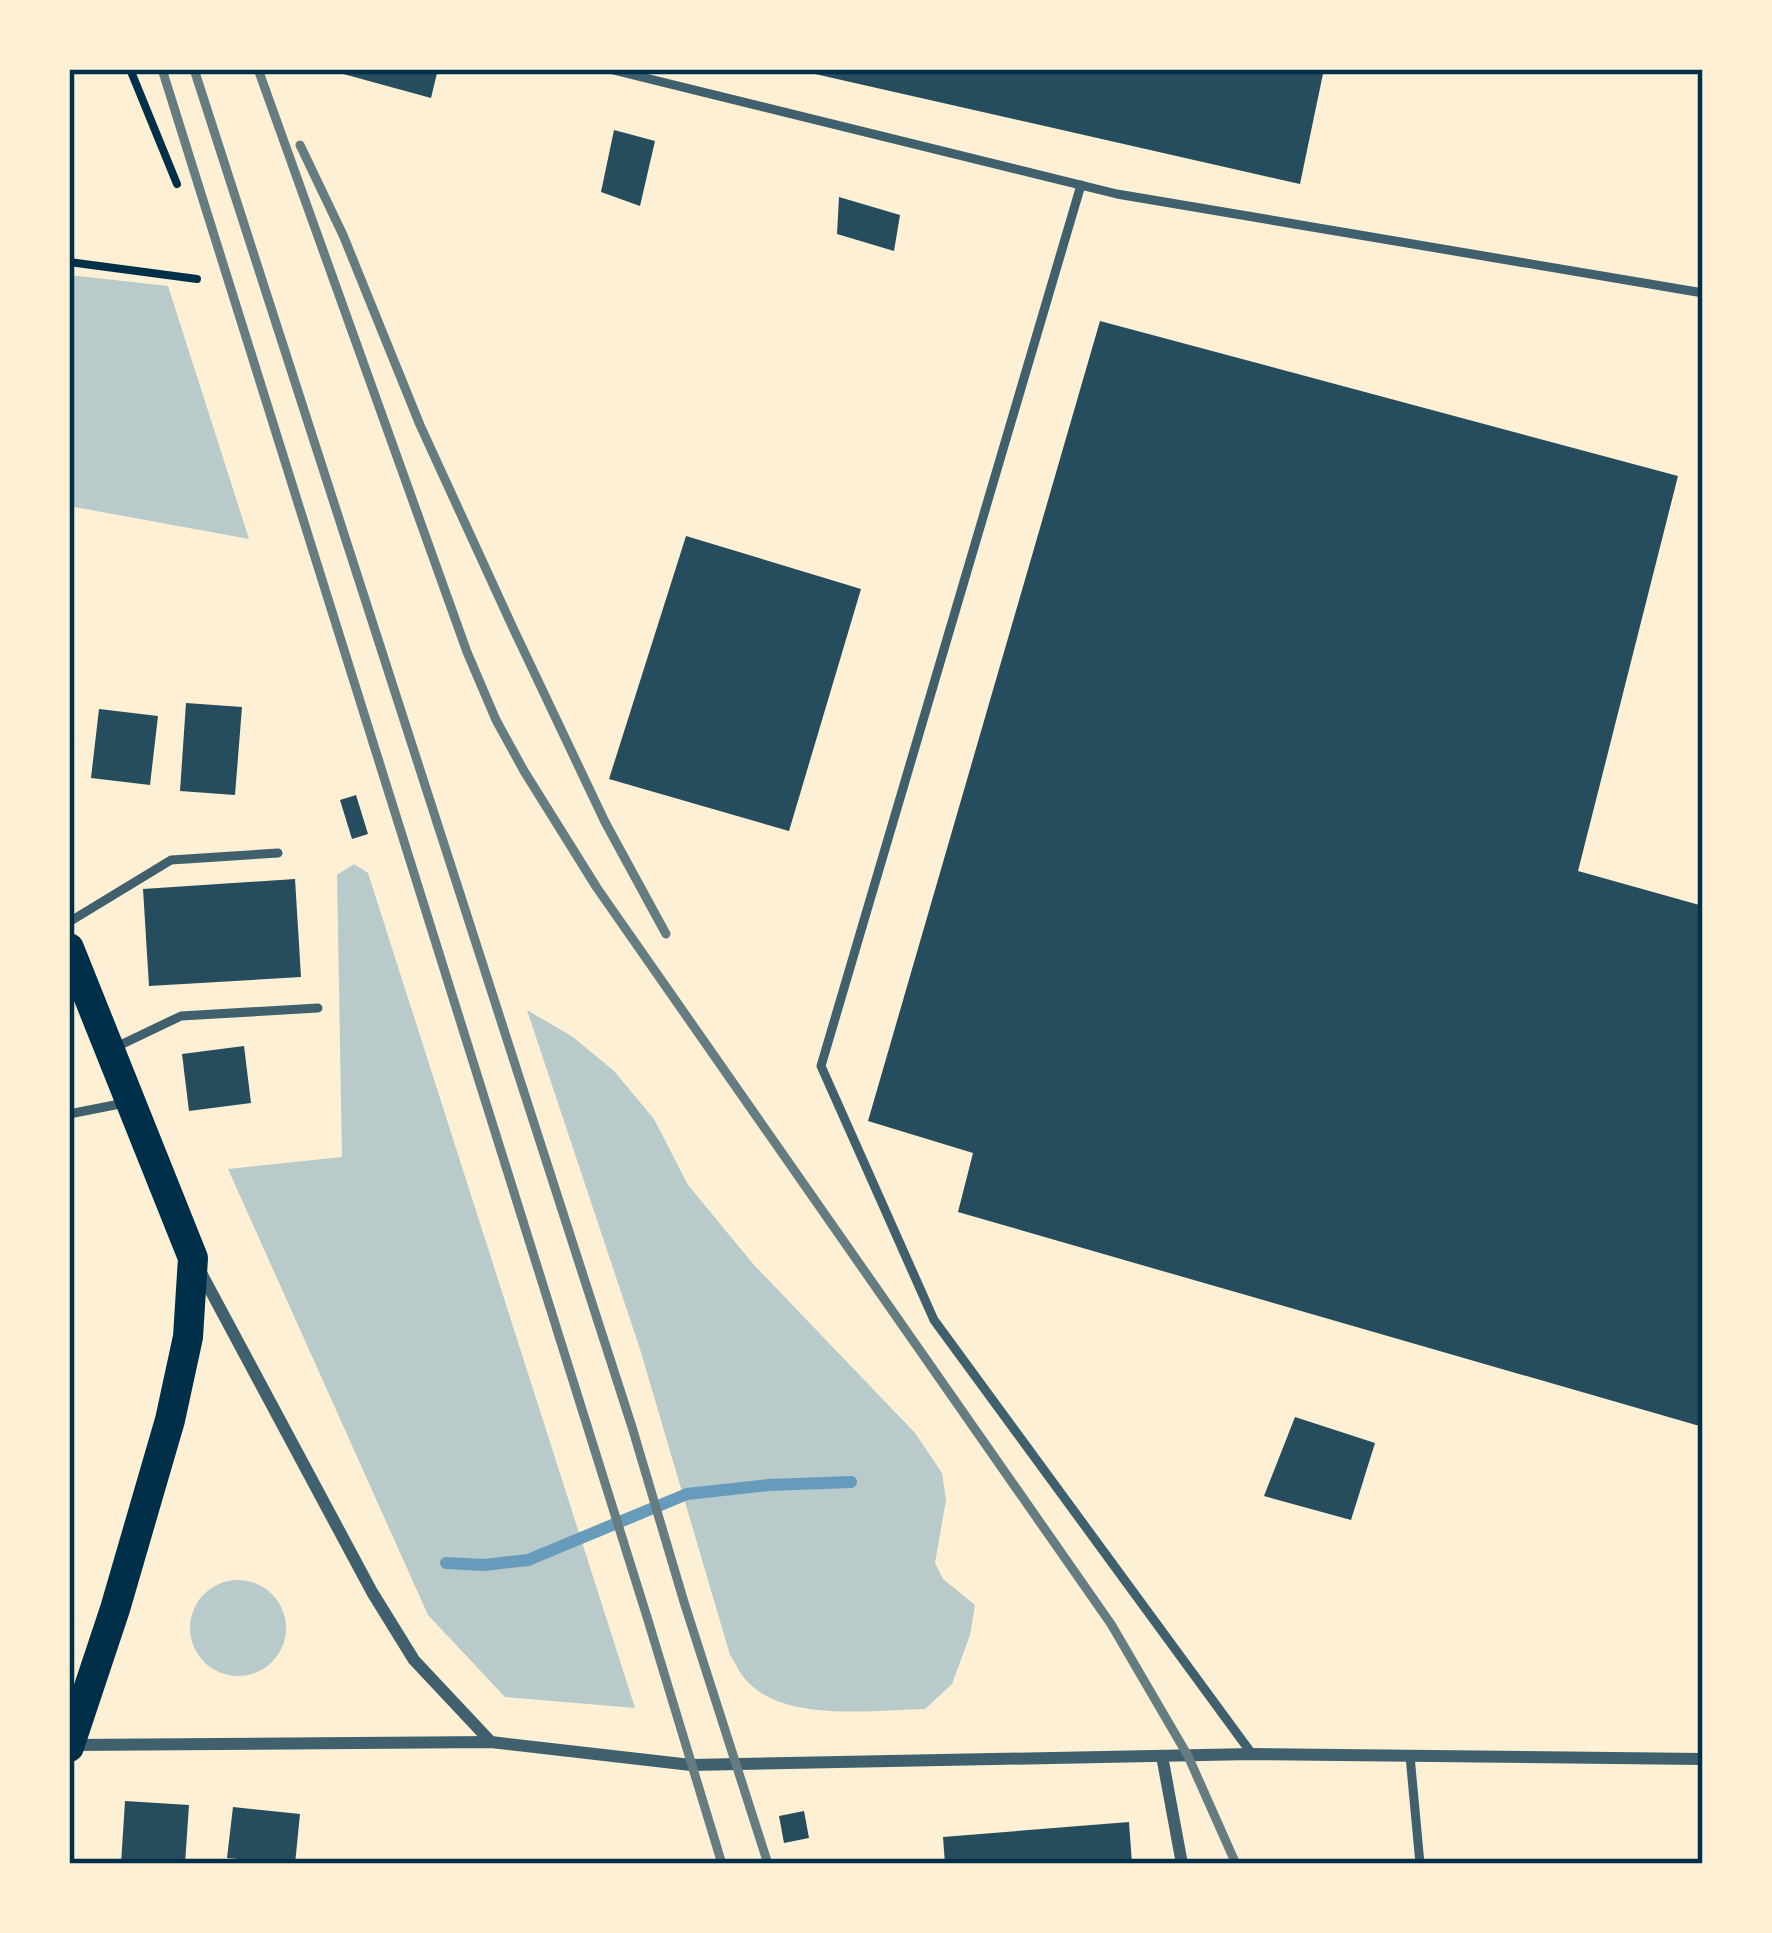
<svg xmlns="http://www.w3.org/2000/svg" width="1772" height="1933" font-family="Bitter,serif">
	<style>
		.green { fill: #b9caca }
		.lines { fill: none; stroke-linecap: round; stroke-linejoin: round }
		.stream { stroke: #669bbc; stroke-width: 12 }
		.building { fill: #264d5e }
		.path { stroke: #003049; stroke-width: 8 }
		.service { stroke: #3f606c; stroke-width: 9 }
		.minor { stroke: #3f606c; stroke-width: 12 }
		.primary { stroke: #003049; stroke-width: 30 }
		.rail { stroke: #657d81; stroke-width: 9 }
		.neatline { fill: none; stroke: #003049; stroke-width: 4.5 }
	</style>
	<rect width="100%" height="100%" fill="#fdf0d5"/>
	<g class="green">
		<polygon points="69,275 168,286 249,539 69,506"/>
		<polygon points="354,864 368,873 635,1708 505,1697 428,1615 228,1169 342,1157 337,875"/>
		<path d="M527,1010L573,1037L614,1071L654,1119L688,1185L754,1265L915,1433L942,1473L946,1500L935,1563L943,1579L975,1605L970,1635L952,1684L925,1709C873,1710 782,1723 745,1679C739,1672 735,1662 730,1655L640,1349Z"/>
		<circle cx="238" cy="1628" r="48"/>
	</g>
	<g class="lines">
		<polyline class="stream" points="446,1563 484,1565 528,1560 687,1494 769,1485 851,1482"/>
	</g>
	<g class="building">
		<polygon points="325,69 438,69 431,98"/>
		<polygon points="793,69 1324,69 1300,184"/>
		<polygon points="614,130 655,141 640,206 601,192"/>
		<polygon points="839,197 900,215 894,251 837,234"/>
		<polygon points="1100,321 1678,476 1578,871 1703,906 1703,1427 958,1212 973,1153 868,1121"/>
		<polygon points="686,536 861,589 789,831 609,779"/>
		<polygon points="186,703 242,707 235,795 180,791"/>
		<polygon points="99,709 158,716 150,785 91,778"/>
		<polygon points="356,795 368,834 352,839 340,800"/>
		<polygon points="295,879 301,977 149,986 143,889"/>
		<polygon points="244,1046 251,1103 189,1111 182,1054"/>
		<polygon points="1295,1417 1375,1443 1351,1520 1264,1496"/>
		<polygon points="125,1801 189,1805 185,1864 121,1864"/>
		<polygon points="233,1807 300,1814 295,1864 227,1858"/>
		<polygon points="804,1811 809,1838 784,1843 779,1816"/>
		<polygon points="1129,1822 1132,1864 945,1864 943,1837"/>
	</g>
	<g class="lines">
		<g class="path">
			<polyline points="130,69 177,184"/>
			<polyline points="69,262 197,279"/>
		</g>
		<g class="service">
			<polyline points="609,69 1117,194 1703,293"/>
			<polyline points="1081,185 821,1066 934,1320 1252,1754"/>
			<polyline points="69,922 171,860 278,853"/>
			<polyline points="114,1048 181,1016 318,1008"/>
			<polyline points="69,1114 125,1103"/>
			<polyline points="1410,1756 1420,1864"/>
		</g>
		<g class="minor">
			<polyline points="200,1271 372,1592 414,1660 491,1742"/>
			<polyline points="70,1745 491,1742 691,1765 1252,1754 1703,1759"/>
			<polyline points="1162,1756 1182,1864"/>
		</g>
		<polyline class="primary" points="69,948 193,1258 188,1337 170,1420 115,1609 69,1747"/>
		<g class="rail">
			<polyline points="162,69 647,1617 722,1864"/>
			<polyline points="194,69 632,1427 684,1602 768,1864"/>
			<polyline points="258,69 467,652 496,720 524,771 597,888 1111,1624 1188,1756 1236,1864"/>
			<polyline points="300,145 343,235 420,425 513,628 605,822 666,934"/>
		</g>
	</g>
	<rect width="1772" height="1933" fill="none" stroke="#fdf0d5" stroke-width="144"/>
	<rect x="72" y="72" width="1628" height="1789" class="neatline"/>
</svg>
